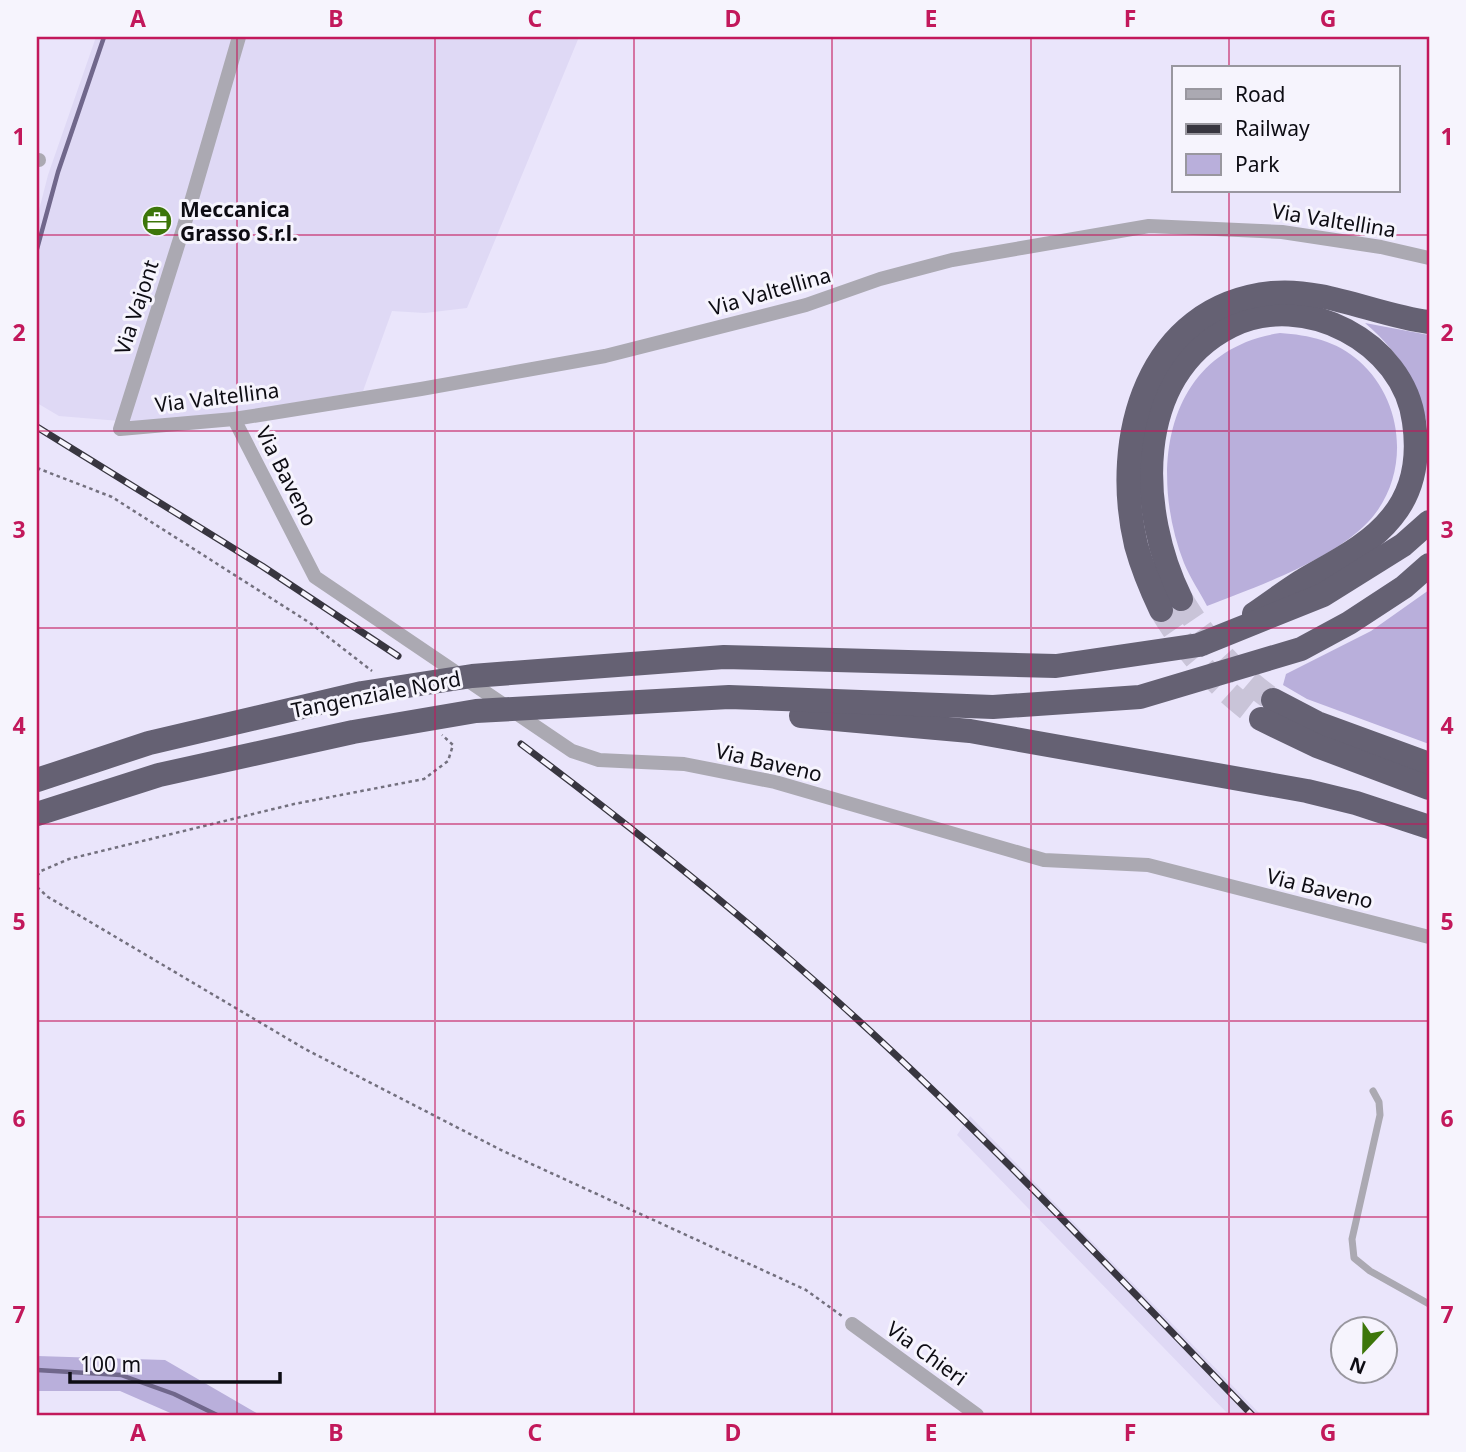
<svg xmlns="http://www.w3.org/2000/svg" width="1466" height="1452" font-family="'Noto Sans',sans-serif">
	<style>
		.built { fill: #dfd9f5 }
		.green { fill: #b9afdb }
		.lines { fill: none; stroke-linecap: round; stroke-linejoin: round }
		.stream { stroke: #70678b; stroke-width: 4.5 }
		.motorway-tunnel { stroke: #c9c4d8; stroke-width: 24; stroke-dasharray: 24 12; stroke-linecap: butt }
		.path { stroke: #73707e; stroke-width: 2.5; stroke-dasharray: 3.5 3.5; stroke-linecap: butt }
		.service { stroke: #aba9b2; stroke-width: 7 }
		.minor { stroke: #aba9b2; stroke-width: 14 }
		.motorway { stroke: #656173; stroke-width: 24 }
		.rail-casing { stroke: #383640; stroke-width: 7 }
		.rail { stroke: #f6f4fd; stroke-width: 4.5; stroke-dasharray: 13; stroke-linecap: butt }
		.grid { fill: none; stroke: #c2185b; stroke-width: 2; stroke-opacity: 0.55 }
		.labels { text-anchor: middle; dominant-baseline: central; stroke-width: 6; stroke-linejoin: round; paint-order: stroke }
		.poi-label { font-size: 21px; font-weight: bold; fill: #0d0c13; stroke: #f6f4fd; text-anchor: start }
		.street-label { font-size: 21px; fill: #0d0c13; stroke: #f6f4fd }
		.neatline { fill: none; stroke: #c2185b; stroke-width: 2.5 }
		.grid-label { font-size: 23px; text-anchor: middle; font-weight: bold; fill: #c2185b }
	</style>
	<rect width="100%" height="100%" fill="#eae5fb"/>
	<g class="built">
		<polygon points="96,37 579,37 467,308 425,313 392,311 363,391 234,413 132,422 59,416 37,403 37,218 48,175"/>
		<polygon points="970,1116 1261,1415 1229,1415 957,1135"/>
	</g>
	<g class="green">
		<path d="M1365,323L1429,335V438C1423,389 1402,355 1365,323Z"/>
		<path d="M1280,333C1309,335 1337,341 1359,361C1407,403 1411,483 1363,527C1326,562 1254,588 1207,606C1200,592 1190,578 1184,563C1148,471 1165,350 1280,333Z"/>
		<polygon points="1429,590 1429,744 1307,699 1283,685 1286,674 1371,631"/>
		<polygon points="37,1356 165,1360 260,1415 175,1415 120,1391 37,1391"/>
	</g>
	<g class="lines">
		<g class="stream">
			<polyline points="37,249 58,172 104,37"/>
			<polyline points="37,1370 121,1375 174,1394 217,1415"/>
		</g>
		<g class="motorway-tunnel">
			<path d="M1181,599C1206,640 1233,672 1273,700"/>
			<path d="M1161,610C1188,654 1218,688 1261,719"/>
		</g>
		<g class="path">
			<polyline points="37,468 112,497 310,623 372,671"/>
			<polyline points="37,876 41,871 69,859 294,804 424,779 448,761 453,745 442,735"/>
			<polyline points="37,887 48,897 305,1049 501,1150 806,1290 842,1316"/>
		</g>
		<polyline class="service" points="1373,1091 1379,1102 1380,1115 1352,1239 1354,1258 1370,1271 1429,1304"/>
		<g class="minor">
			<polyline points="239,37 184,226 120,429 234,419 421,389 605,356 806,305 880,279 952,260 1149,226 1282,232 1381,247 1429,258"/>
			<polyline points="37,160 39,160"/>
			<polyline points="234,419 315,577 572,751 599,760 684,764 775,782 1044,860 1148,865 1429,937"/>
			<polyline points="852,1324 977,1415"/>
		</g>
		<g class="motorway">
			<path d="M1181,599C1138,513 1131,376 1231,326C1304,290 1404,342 1414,422C1419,456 1414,490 1392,517C1369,546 1334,562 1302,581C1286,591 1270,603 1254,614"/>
			<path d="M1161,610C1151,589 1142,567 1136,545C1111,439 1146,306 1272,293C1325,288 1378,316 1429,322"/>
			<polyline points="1273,700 1317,723 1429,764"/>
			<polyline points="801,716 970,731 1307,791 1356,803 1429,827"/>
			<polyline points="1261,719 1317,746 1429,788"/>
			<polyline points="37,780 149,743 362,693 472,676 724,657 1056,666 1199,645 1323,595 1403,545 1429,522"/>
			<polyline points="37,814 159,775 353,732 476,711 729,697 993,707 1140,697 1301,649 1349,623 1404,587 1429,565"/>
		</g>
		<g class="rail-casing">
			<g id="rail">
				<polyline points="37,427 262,566 398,656"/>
				<path d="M521,744C630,826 736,910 837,1001C982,1131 1116,1275 1252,1415"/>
			</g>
		</g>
		<use href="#rail" class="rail"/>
	</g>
	<path class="grid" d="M237,37V1415M435,37V1415M634,37V1415M832,37V1415M1031,37V1415M1229,37V68M1229,191V1415M37,235H1429M37,431H1429M37,628H1429M37,824H1429M37,1021H1429M37,1217H1429"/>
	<defs>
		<g id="office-disc" transform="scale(1.575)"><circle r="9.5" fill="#3d760a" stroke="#f6f4fd"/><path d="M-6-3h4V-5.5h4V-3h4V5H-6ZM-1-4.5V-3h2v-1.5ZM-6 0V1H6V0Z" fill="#fff"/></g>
	</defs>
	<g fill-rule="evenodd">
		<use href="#office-disc" x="157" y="221"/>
	</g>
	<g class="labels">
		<g class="poi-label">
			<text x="180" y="209">Meccanica<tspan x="180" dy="24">Grasso S.r.l.</tspan></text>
		</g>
		<g class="street-label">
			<text transform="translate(1334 220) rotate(9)">Via Valtellina</text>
			<text transform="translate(770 291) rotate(-16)">Via Valtellina</text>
			<text transform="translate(136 307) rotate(-72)">Via Vajont</text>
			<text transform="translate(217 397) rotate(-7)">Via Valtellina</text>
			<text transform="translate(287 476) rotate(63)">Via Baveno</text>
			<text transform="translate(376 694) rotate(-11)">Tangenziale Nord</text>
			<text transform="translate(769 762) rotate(13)">Via Baveno</text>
			<text transform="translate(1320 888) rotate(14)">Via Baveno</text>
			<text transform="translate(927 1353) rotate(36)">Via Chieri</text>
		</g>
	</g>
	<rect width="1466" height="1452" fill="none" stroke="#f6f4fd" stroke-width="77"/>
	<rect x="1172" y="66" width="228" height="126" fill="#f6f4fd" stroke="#99979f" stroke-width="2"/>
	<rect x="1186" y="89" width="35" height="10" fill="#aba9b2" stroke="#99979f" stroke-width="2"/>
	<text x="1235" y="102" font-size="21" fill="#0d0c13">Road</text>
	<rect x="1186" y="124" width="35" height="10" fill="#383640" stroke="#99979f" stroke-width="2"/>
	<text x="1235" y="136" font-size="21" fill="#0d0c13">Railway</text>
	<rect x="1186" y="154" width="35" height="21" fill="#b9afdb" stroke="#99979f" stroke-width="2"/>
	<text x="1235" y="172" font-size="21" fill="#0d0c13">Park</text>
	<g transform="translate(1364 1350) rotate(202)"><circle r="33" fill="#f6f4fd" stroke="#99979f" stroke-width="2"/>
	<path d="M0-5L12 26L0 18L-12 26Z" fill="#3d760a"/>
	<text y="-10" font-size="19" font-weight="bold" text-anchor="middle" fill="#0d0c13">N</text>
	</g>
	<path d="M70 1372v10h210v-10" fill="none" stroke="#0d0c13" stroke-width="3.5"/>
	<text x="80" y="1372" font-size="21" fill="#0d0c13" stroke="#f6f4fd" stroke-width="5" paint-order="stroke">100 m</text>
	<rect x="38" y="38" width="1390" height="1376" class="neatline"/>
	<g class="grid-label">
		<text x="138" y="27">A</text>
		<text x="336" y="27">B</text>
		<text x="535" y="27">C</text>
		<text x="733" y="27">D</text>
		<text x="931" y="27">E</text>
		<text x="1130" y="27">F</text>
		<text x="1328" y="27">G</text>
		<text x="19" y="145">1</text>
		<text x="1447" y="145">1</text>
		<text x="19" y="341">2</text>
		<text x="1447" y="341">2</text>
		<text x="19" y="538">3</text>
		<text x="1447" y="538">3</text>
		<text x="19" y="734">4</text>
		<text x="1447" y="734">4</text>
		<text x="19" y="930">5</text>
		<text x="1447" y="930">5</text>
		<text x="19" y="1127">6</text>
		<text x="1447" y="1127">6</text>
		<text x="19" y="1323">7</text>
		<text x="1447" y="1323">7</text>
		<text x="138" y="1441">A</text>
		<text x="336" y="1441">B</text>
		<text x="535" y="1441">C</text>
		<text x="733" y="1441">D</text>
		<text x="931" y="1441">E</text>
		<text x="1130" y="1441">F</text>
		<text x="1328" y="1441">G</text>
	</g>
</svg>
